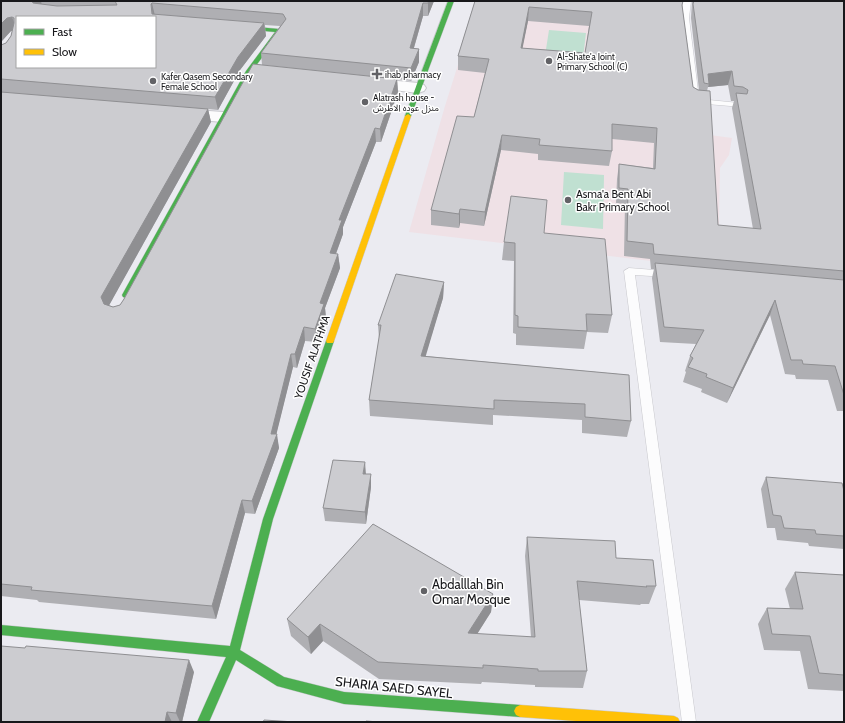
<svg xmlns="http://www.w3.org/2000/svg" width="845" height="723" font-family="Cabin,'Noto Sans Arabic',sans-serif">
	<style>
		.education { fill: #efe1e6 }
		.green { fill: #c0e0d1 }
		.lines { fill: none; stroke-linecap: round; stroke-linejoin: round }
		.lane-casing { stroke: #c8c8cd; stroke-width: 1 }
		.street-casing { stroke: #c8c8cd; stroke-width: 2 }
		.fast-casing { stroke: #c8c8cd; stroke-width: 1 }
		.slow-casing { stroke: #c8c8cd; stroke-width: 1 }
		.lane { fill: #fcfcfd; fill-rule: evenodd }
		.street { fill: #fcfcfd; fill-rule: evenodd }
		.fast { fill: #4caf50; fill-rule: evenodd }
		.slow { fill: #ffc107; fill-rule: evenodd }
		.wall { fill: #afafb3; fill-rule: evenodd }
		.shaded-wall { fill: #8f8f92 }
		.building { fill: #ccccd0; stroke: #8f8f92; fill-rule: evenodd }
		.poi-dot { fill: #626266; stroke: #fff; stroke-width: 1.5 }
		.labels { text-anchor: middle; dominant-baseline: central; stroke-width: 3; stroke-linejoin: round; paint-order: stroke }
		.far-poi-label { font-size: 9px; fill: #18181b; stroke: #fff; text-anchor: start }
		.poi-label { font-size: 11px; fill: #18181b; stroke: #fff; text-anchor: start }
		.street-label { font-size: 11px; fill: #18181b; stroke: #fff }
		.near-poi-label { font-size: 13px; fill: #18181b; stroke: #fff; text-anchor: start }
		.near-street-label { font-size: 13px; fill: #18181b; stroke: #fff }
	</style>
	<rect width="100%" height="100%" fill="#ebebf1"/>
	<polygon class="education" points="478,1 635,15 642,126 732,138 729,155 720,168 718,269 409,232 445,106"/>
	<g class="green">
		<polygon points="549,30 586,33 582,66 544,62"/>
		<polygon points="564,172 604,175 603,229 561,225"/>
	</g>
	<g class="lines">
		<g class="lane-casing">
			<g id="lane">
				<polygon points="683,1 691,1 689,18 699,99 739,103 743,105 742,107 695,103 691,101 681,18"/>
				<polygon points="629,268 667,271 672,274 667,277 635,275 696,722 682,722 624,271"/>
			</g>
		</g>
		<g class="street-casing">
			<g id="street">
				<polygon points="367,78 418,83 424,85 426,88 424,91 418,93 361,86 359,83 361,80"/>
				<polygon points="181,109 223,112 229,113 231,117 229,121 223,122 175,118 173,114 175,110"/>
			</g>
		</g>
		<g class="fast-casing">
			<g id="fast">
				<polygon points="448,1 454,1 411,116 408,118 406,117 405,116"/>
				<polygon points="236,25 279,29 282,31 252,71 130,295 126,298 123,297 122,295 246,71 275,32 234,28 234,26"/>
				<polygon points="330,338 334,341 273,519 240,650 284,677 344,692 520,705 524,707 526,711 524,715 520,717 344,704 277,686 236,660 209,722 197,722 226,657 1,635 1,625 230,646 263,519 326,341"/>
			</g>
		</g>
		<g class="slow-casing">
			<g id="slow">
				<polygon points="408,114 411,116 334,341 333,343 327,343 326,341 405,116"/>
				<polygon points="520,705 674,716 678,718 680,722 590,722 520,717 516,715 514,711 516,707"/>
			</g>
		</g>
		<use href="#lane" class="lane"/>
		<use href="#street" class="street"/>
		<use href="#fast" class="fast"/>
		<use href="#slow" class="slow"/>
	</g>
	<g class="wall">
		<path d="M1,1H434L428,16H423L414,48L419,49V62L411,81L397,79L398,92L381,142H376L343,227V234L336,254H338L340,268L325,308L326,318L317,342L305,341L297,368L293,367L276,434L279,448L255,514L245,513L216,619L39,602L37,600L1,596V45L6,43L11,36L12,31H11L1,42ZM265,25L280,26L261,53L262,65L124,299L120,305L113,307L109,305L211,122L208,109L218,110L240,70L266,36Z"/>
		<path d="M475,1L682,5L693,87L699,90L691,18L692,1H844V411H837L828,380L796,379L795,375L785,374L770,315L727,403L701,392L702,389L683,382L686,372L685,371L690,356L696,344L660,342L652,278L654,269H651L650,259L624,256L625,204L616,203L617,179L619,164L653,168L654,143L612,139V151L609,166L538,160V154L501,150L484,226L460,223L459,228L431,225V210L474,117L485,73L458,70V56ZM528,21L589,26L585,53L522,48ZM728,85L731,101H734L732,108L753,229L718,225L707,91L708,87Z"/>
		<polygon points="544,233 612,315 608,333 587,332 584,349 516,345 516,334 513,333 514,261 502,260 504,242"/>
		<polygon points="444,282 443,298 425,356 629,375 631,421 627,437 582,433 582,420 493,415 493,425 370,416 369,400 379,339 378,325"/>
		<polygon points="366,474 371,487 366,524 325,521 323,508"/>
		<polygon points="766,477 844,491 844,549 809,546 808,543 777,540 775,528 767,528 761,489"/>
		<polygon points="527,537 616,558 656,586 649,604 641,604 640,605 579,600 587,671 583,688 535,687 535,685 482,682 481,684 379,679 323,641 311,654 291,636 287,619 493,594 491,612 477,634 531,637 525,556"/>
		<polygon points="795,572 844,575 844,691 808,689 800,651 764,650 758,624 767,608 790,609 785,589"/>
		<polygon points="194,672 182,722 1,722"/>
	</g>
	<g class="shaded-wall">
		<polygon points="31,1 41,1 42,6 37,7"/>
		<polygon points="429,1 434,1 428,16 428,3"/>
		<polygon points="152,3 155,16 153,17 151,4"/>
		<polygon points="423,3 423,16 410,61 410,48"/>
		<polygon points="529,7 528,21 520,61 521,48"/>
		<polygon points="12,17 17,30 11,31 1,42 1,24 7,18"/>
		<polygon points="264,23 266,36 240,70 218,110 215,97 238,57"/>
		<polygon points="419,49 419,62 411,81 411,68"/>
		<polygon points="732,71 728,85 708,87 709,84 708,74"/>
		<polygon points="397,79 398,92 381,142 380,129"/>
		<polygon points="208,109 211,122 106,311 101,297"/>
		<polygon points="375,128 376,142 343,227 343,234 331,267 330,253 339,220"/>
		<polygon points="502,135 501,150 484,226 485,212"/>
		<polygon points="460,209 460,223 459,228 459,214"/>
		<polygon points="338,254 340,268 325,308 326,318 317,342 315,329 320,303"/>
		<polygon points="444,282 443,298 421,372 421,356"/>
		<polygon points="775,300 770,315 727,403 733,388"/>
		<polygon points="304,327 305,341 297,368 295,354"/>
		<polygon points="291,354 293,367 276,436 277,434 279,448 255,514 252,501 271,434"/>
		<polygon points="365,462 366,475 363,474"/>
		<polygon points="371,474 371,487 366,524 365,512"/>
		<polygon points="242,500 245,513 216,619 212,606"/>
		<polygon points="493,594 491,612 467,650 468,633"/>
		<polygon points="320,624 323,641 311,654 308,637"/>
		<polygon points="189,660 194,672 182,722 180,722 176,713"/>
		<polygon points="167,712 172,722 165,722"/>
	</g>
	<g class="building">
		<path d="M1,1H32L33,3L57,6L117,5L115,1H429L428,3H423L410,48L419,49L411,68L261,53L286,19L283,14L152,3L151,4L152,14L264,23L238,57L215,97L1,79V45L6,43L11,36L14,23V18L12,17L7,18L1,24ZM17,17H155V67H17Z"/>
		<path d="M475,1H683L682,5L693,87L698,90L710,91L718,225L761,229L736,93L747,94L748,90L743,87L734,86L732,71L708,74L709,84L704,83L693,4L694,1H844V271L654,254L653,244L627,241L628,189L619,188V164L655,169L657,128L612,124V151L539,145L540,139L502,135L485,212L460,209L459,214L431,210L457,116L474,117L489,59L458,56ZM529,7L592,12L585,53L521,48Z"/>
		<polygon points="253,64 397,79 380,129 375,128 339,220 342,220 330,253 338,254 320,303 324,304 315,329 304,327 295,354 291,354 271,434 277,434 252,501 242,500 212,606 31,590 32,587 1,584 1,92 208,109 101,297 104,304 113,307 120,305 124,299"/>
		<polygon points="511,196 547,200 544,233 605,239 612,315 586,314 587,331 518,327 518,316 515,315 515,243 504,242"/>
		<polygon points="655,263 844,280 844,395 835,366 803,364 802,360 791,360 775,300 733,388 706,377 707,374 688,367 693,358 690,356 704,330 664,327"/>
		<polygon points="396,274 444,282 421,356 629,375 631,421 585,417 585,404 494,400 494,409 369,400 381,325 378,325"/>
		<polygon points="333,460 365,462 363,474 371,474 365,512 323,508"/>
		<polygon points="766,477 842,483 844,491 844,536 816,534 815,530 784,528 781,516 773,515"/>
		<polygon points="373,524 493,594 468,633 535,637 527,537 615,541 616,558 653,560 656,586 646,586 647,587 577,581 587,671 538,671 538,669 483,665 483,668 378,662 320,624 308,637 287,619"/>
		<polygon points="795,572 844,575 844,675 819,673 810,636 772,634 767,608 803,609"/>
		<polygon points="1,646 25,648 26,646 189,660 176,713 167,712 165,722 1,722"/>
		<polygon points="264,720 295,722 263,722"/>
		<polygon points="366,721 379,722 366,722"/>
	</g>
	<g class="poi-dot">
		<circle cx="549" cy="61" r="4"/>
		<path d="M375 68h4v4h4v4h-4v4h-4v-4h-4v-4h4z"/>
		<circle cx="153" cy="81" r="4"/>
		<circle cx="365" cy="102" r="4"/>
		<circle cx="568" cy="200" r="4"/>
		<circle cx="424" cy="591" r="4"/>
	</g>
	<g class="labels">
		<g class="far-poi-label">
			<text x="557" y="56">Al-Shate'a Joint<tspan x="557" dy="10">Primary School (C)</tspan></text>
			<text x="385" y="74">ihab pharmacy</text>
			<text x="161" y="76">Kafer Qasem Secondary<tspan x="161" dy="10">Female School</tspan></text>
			<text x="373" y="97">Alatrash house -<tspan x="373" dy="10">منزل عوده الاطرش</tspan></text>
		</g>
		<g class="poi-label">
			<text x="576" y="194">Asma'a Bent Abi<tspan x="576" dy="13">Bakr Primary School</tspan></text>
		</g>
		<g class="street-label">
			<text transform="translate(312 357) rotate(-71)">YOUSIF ALATHMA</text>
		</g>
		<g class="near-poi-label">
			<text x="432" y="584">Abdalllah Bin<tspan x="432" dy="15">Omar Mosque</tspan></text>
		</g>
		<g class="near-street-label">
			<text transform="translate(394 687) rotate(6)">SHARIA SAED SAYEL</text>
		</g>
	</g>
	<rect width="845" height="723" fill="none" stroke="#18181b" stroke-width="4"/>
	<rect x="16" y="16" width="140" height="52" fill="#ffffff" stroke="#a3a3a4"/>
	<rect x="24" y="29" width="20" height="6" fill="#4caf50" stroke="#a3a3a4"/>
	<text x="52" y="36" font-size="12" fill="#18181b">Fast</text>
	<rect x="24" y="49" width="20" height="6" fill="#ffc107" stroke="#a3a3a4"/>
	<text x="52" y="56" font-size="12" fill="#18181b">Slow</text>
</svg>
